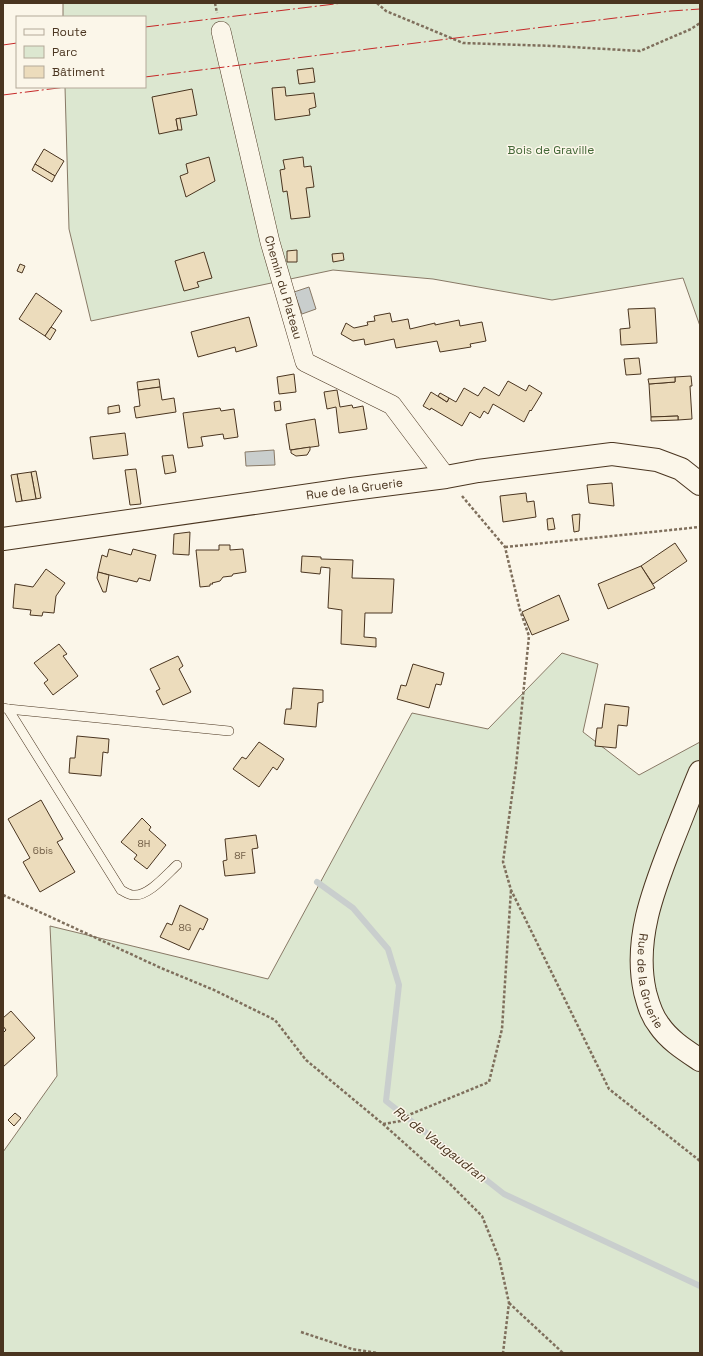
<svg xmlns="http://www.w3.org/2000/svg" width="703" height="1356" font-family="'Space Grotesk',sans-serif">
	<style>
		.green { fill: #dce7d0; stroke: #887966 }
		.water { fill: #c9cecd; stroke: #887966 }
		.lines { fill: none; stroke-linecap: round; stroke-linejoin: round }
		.stream { stroke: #c9cecd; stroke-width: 6 }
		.building { fill: #ecdcbc; stroke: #4a3520 }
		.service-casing { stroke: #4a3520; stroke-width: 10 }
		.minor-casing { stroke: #4a3520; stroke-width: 20 }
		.tertiary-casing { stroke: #4a3520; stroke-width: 24 }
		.path { stroke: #7f6f5c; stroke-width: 2.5; stroke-dasharray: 3 2; stroke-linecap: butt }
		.service { stroke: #fbf6e9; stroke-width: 9 }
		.minor { stroke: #fbf6e9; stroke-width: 19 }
		.tertiary { stroke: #fbf6e9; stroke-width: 22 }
		.power { stroke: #c62828; stroke-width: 1; stroke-dasharray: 14 3 2 3; stroke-linecap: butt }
		.labels { text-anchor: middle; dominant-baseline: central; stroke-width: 3; stroke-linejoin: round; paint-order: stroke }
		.number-label { font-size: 10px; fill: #725f47 }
		.park-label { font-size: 12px; fill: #436837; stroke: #fbf6e9 }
		.street-label { font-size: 12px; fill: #4a3520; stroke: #fbf6e9 }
		.water-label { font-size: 13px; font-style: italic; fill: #4a3520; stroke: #fbf6e9 }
	</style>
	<rect width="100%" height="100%" fill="#fbf6e9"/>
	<g class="green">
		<polygon points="63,3 700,3 700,326 683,278 552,300 433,279 333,270 91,321 69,229 65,87 145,87 145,17 63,17"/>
		<polygon points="562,653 598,664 583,732 639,775 700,742 700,1353 3,1353 3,1152 57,1076 50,926 268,979 412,713 488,729"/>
	</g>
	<g class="water">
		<polygon points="309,287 316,309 302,314 294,292"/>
		<polygon points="274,450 275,465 246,466 245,452"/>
	</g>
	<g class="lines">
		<polyline class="stream" points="317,882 353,908 388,949 399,985 386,1101 504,1194 700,1286"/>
	</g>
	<g class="building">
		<polygon points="313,68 315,82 299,84 297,70"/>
		<polygon points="285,87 286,96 314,93 316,107 309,109 310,115 275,120 272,88"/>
		<polygon points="192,89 197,115 176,119 178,130 159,134 152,97"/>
		<polygon points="180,118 182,130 178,130 176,119"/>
		<polygon points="44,149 64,161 55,176 35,164"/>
		<polygon points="209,157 215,181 186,197 180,176 188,173 186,164"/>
		<polygon points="303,157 304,167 311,166 314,187 306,188 310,217 291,219 287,191 283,192 280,170 285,169 283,160"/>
		<polygon points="35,164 55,176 52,182 32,170"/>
		<polygon points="297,250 297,262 287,262 287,251"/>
		<polygon points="204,252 212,278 197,282 199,287 184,291 175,261"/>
		<polygon points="343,253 344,260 333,262 332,254"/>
		<polygon points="20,264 25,266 22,273 17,271"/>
		<polygon points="36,293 62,311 45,336 19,319"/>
		<polygon points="655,308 657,343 621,345 620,329 630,328 628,309"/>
		<polygon points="390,313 392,322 408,319 410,329 435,323 435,325 459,320 460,326 482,322 486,341 470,344 471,347 440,352 437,341 396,348 394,339 365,345 364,339 353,341 341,334 346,323 354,328 368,325 367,322 375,321 374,316"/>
		<polygon points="249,317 257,346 236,352 235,347 198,357 191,332"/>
		<polygon points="51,327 56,330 50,340 45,336"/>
		<polygon points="639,358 641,374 626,375 624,359"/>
		<polygon points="294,374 296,392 279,394 277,377"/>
		<polygon points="691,376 692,386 690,386 692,419 678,420 678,416 651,417 649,384 675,382 675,377"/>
		<polygon points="675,377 675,382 649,384 648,379"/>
		<polygon points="159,379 160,387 138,390 137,382"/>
		<polygon points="508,381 526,391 529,385 542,393 531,411 530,410 524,422 493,404 488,414 484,411 480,418 470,412 462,426 431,408 430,410 423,406 431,392 447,402 449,398 456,402 464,388 478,396 484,387 499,396"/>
		<polygon points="160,387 162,400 174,398 176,412 136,418 134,407 140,406 138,390"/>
		<polygon points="337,390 340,407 352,405 353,408 363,406 367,429 339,433 336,407 327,409 324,392"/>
		<polygon points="440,393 449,398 447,402 438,396"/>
		<polygon points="280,401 281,410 275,411 274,402"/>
		<polygon points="119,405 120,412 108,414 108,407"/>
		<polygon points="220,408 221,411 234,409 238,437 224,439 223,434 201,437 203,446 188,448 183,413"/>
		<polygon points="678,416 678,420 651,421 651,417"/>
		<polygon points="315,419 319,446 290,450 286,424"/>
		<polygon points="125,433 128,455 93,459 90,437"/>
		<polygon points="310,447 310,450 307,455 296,456 291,453 291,450"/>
		<polygon points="173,455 176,472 165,474 162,456"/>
		<polygon points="136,469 141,504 130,505 125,470"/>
		<polygon points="36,471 41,498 36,499 31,472"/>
		<polygon points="31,472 36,499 22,501 17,474"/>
		<polygon points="17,474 22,501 16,502 11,475"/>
		<polygon points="612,483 614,506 589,503 587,485"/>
		<polygon points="526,493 527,502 534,501 536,517 503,522 500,496"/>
		<polygon points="580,514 579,531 574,532 572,515"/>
		<polygon points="553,518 555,529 548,530 547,519"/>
		<polygon points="190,532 189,555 173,554 174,534"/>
		<polygon points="675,543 687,561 653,584 641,566"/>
		<polygon points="219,545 230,545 230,550 243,549 246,572 233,574 232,576 223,577 220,581 212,583 213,584 210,584 210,586 200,587 196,550 219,550"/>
		<polygon points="109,549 131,555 133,549 156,555 150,581 139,578 137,582 98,572 102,555 107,557"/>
		<polygon points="302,556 321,557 321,559 353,560 352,578 394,579 392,613 365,613 364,637 376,638 376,647 341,644 342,610 328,608 330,568 321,567 320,574 301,572"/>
		<polygon points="641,566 655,588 608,609 598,584"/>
		<polygon points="46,569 65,583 56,596 54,613 43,612 42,616 30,615 31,610 13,608 15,584 33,587"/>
		<polygon points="98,572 109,575 106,592 103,592 97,578"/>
		<polygon points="559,595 569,620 532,635 522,612"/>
		<polygon points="59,644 67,654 63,656 78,676 53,695 44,683 48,680 34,663"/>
		<polygon points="178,656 183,666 179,669 191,692 163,705 156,691 160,689 150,669"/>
		<polygon points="413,664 444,673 441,685 436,684 429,708 397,699 401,685 406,686"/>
		<polygon points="293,688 323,690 323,702 318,703 316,727 284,724 286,709 291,709"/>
		<polygon points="605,704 629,707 627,726 618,725 616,748 595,746 597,728 602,728"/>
		<polygon points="77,736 109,739 108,753 103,752 101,776 69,773 70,758 75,758"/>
		<polygon points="259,742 284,759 277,770 273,767 259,787 233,769 242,757 246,759"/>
		<polygon points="41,800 63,839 57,842 75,872 40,892 23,862 30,858 8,819"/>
		<polygon points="142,818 151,827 149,830 166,845 147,869 134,859 137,855 121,842"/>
		<polygon points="256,835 258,848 252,849 255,873 225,876 223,861 227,860 225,839"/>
		<polygon points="180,905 208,919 203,930 200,928 189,950 160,937 167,923 172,925"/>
		<polygon points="11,1011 35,1038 3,1067 3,1033 6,1030 3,1026 3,1018"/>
		<polygon points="15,1113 21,1118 14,1126 8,1120"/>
	</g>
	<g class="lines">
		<g class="service-casing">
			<g id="service">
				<polyline points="4,708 8,709 229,731"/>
				<path d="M8,709L121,890C125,892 129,895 133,895C148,897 167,874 177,865"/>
			</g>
		</g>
		<g class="minor-casing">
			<g id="minor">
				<path id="s1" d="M221,31L270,242L305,362L392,405L446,477"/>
			</g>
		</g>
		<g class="tertiary-casing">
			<g id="tertiary">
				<path id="s2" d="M3,539L352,489L446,477L478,471L612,454L657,460L681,469L700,484"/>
				<path id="s3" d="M700,772C691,793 683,815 674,837C655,886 633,938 645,992C648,1003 651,1015 659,1025C669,1040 685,1050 700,1060"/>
			</g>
		</g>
		<g class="path">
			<polyline points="215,3 217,13"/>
			<polyline points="377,3 386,11 463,43 554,46 640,51 691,29 700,23"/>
			<polyline points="462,496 505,547 520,610 529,636 516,766 503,862 511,890 609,1089 700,1161"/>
			<polyline points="505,547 700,527"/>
			<polyline points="3,895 161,968 214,990 275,1020 306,1060 383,1124 450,1184 482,1216 499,1258 509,1303 503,1353"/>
			<polyline points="383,1124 401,1121 411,1114 489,1082 502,1029 511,890"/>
			<polyline points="509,1303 563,1353"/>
			<polyline points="301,1332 352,1349 378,1353"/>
		</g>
		<use href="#service" class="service"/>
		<use href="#minor" class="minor"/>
		<use href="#tertiary" class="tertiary"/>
		<g class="power">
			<polyline points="145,27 343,3"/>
			<polyline points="3,45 17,43"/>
			<polyline points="145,77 671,11 700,9"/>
			<polyline points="3,95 66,87"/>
		</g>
	</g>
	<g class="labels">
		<g class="number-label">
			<text x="144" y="843">8H</text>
			<text x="43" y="850">6bis</text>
			<text x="240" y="855">8F</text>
			<text x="185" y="927">8G</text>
		</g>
		<g class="park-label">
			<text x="551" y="150">Bois de Graville</text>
		</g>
		<g class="street-label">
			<text stroke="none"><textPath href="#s1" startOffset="264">Chemin du Plateau</textPath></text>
			<text stroke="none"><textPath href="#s2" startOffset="355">Rue de la Gruerie</textPath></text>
			<text stroke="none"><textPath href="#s3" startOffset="220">Rue de la Gruerie</textPath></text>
		</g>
		<g class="water-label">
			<text transform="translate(440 1144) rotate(38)">Ru de Vaugaudran</text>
		</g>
	</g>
	<rect width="703" height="1356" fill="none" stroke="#4a3520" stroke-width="8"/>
	<rect x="16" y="16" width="130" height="72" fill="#fbf6e9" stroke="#b4a999"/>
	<rect x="24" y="29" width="20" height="6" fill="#fbf6e9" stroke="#b4a999"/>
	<text x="52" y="36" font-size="12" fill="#4a3520">Route</text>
	<rect x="24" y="46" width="20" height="12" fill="#dce7d0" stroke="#b4a999"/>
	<text x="52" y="56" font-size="12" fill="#4a3520">Parc</text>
	<rect x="24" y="66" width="20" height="12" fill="#ecdcbc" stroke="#b4a999"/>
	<text x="52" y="76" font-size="12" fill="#4a3520">Bâtiment</text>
</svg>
